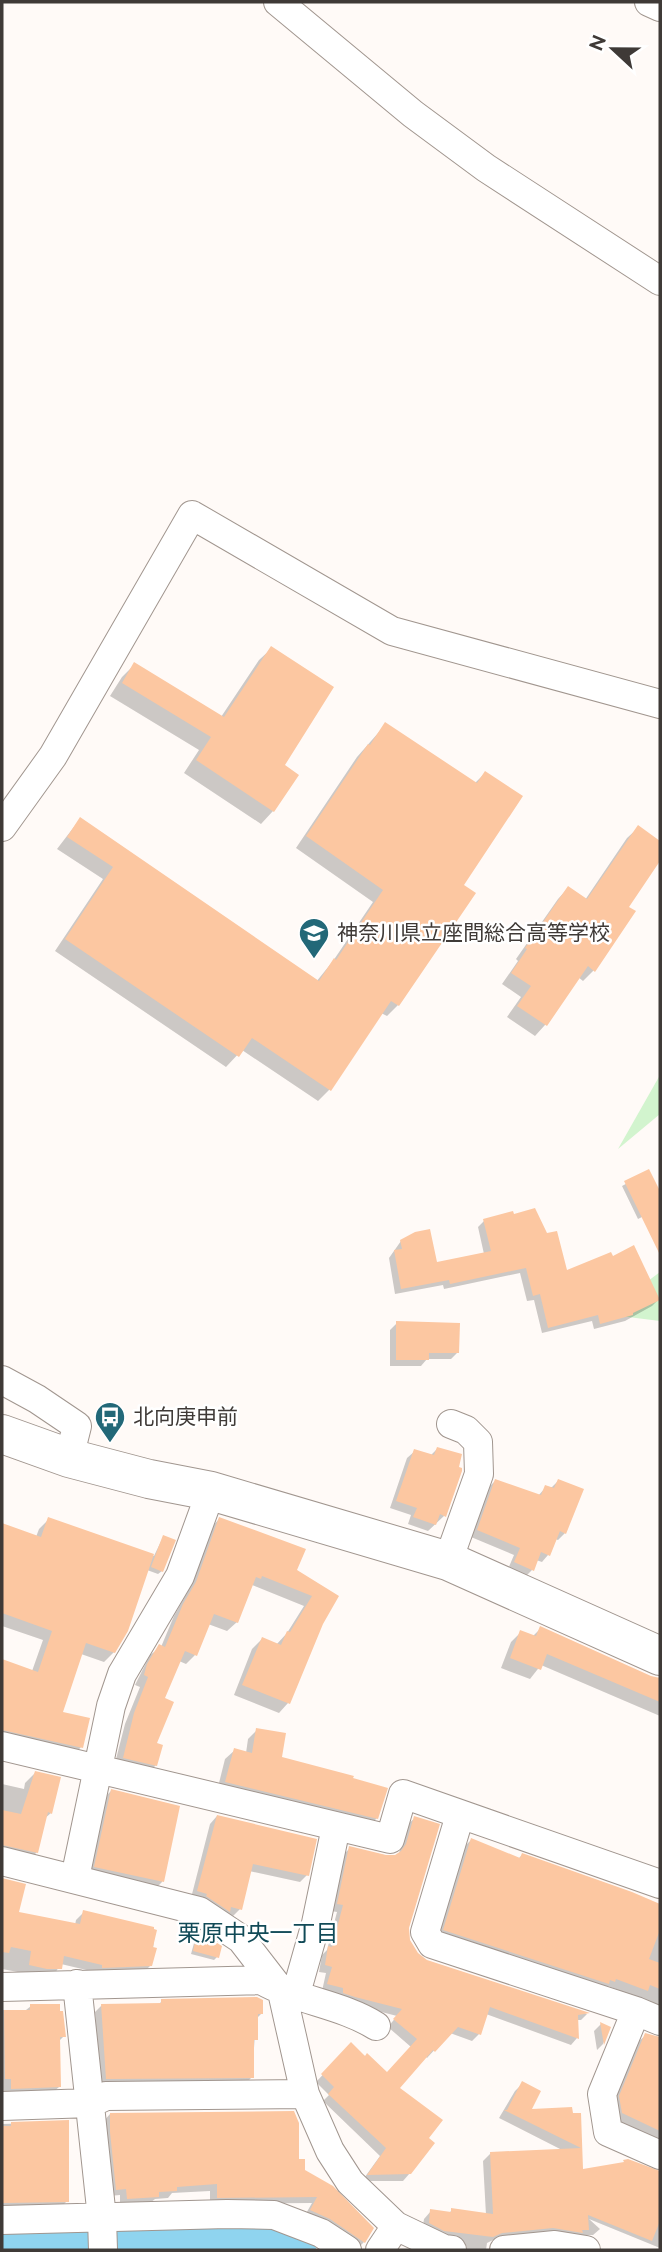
<svg xmlns="http://www.w3.org/2000/svg" width="662" height="2252" font-family="Raleway,'Noto Sans JP',sans-serif">
  <rect width="100%" height="100%" fill="#fffaf7"/>
  <path fill="#d2f4ce" d="M660 1075V1114L618 1149Z
    M660 1272V1321L604 1314Z"/>
  <path fill="#0003" d="M272 648 282 766 273 811 261 824 184 773 199 750 110 696 122 677 135 664 221 717 259 660Z
    M386 724 474 784 485 773 461 886 398 1005 387 1016 381 1013 329 1090 318 1101 242 1050 226 1067 55 951 103 879 57 849 80 819 316 982 333 961 373 902 296 848 357 757Z
    M638 828 660 843V857L627 907 594 970 583 981 578 977 545 1025 535 1036 507 1017 521 997 502 984 518 961 516 959 558 899 568 888 585 900 627 838Z
    M648 1172 660 1196V1208L638 1219 622 1186Z
    M484 1221 566 1273 658 1300 652 1306 625 1321 594 1329 592 1321 542 1333 534 1300 527 1301 520 1273 444 1289 443 1285 395 1294 389 1258 401 1241 436 1264 484 1254 478 1227Z
    M397 1323 457 1353 451 1359H427L421 1366H390V1330Z
    M437 1449 444 1516 428 1531 408 1524 411 1515 390 1508 407 1458 415 1451 430 1456Z
    M495 1481 538 1496 546 1487H552L558 1481 565 1533 558 1540 555 1539 548 1555 542 1562 536 1560 532 1570 526 1576 508 1569 514 1555 471 1537 488 1488Z
    M49 1519 154 1556 163 1537 162 1571 158 1574 147 1570 114 1652 104 1662 81 1654 73 1677 31 1674 43 1640 2 1626V1525L36 1537 39 1529Z
    M219 1519 337 1597 321 1623 288 1703 279 1713 234 1695 252 1649 262 1639 276 1645 287 1633 304 1606 252 1585 237 1622 227 1631 208 1624 195 1655 186 1664 179 1661 163 1699 155 1744 156 1765 146 1775 114 1767 125 1724 140 1687 135 1685 150 1655 161 1647 174 1616 187 1593 210 1529Z
    M541 1628 651 1678 660 1679V1716L541 1665 530 1679 501 1668 511 1642 521 1632 532 1637Z
    M2 1682 66 1697 60 1713 81 1747 72 1757 2 1741Z
    M257 1730 281 1758 377 1818 368 1827 217 1791 225 1759 235 1750 246 1753 248 1739Z
    M35 1773 51 1813 44 1819 37 1852 27 1862 2 1856V1784L24 1789 25 1783Z
    M111 1791 178 1807 162 1882 155 1889 88 1874 104 1798Z
    M217 1816 307 1875 300 1882 249 1871 240 1909 233 1916 191 1898 210 1824Z
    M415 1818 407 1928 409 1940 416 1954 426 1961 587 2014 581 2020H577V2038L571 2045 486 2014 479 2034 472 2041 450 2033 427 2058 425 2056 397 2088 427 2139 410 2173 403 2181H362L380 2156 323 2101 329 2095 316 2082 351 2045 387 2074 411 2047 388 2027 397 2016 347 2003 322 1991 326 1973 319 1972 322 1955 327 1950 337 1912 331 1911 343 1855 350 1848 394 1857 399 1853 408 1824Z
    M471 1840 518 1859 522 1855 660 1905V2015L650 2002 608 1986 606 1988 437 1938 464 1847Z
    M2 1880 24 1886 17 1914 75 1925 76 1920 84 1912 155 1932 151 1965 143 1973 95 1972 61 1964 53 1976H39L2 1969Z
    M199 1933 217 1957 214 1960 191 1954 196 1936Z
    M162 2001 262 2013 256 2019 252 2077 245 2084 100 2086 95 2012 102 2005H158Z
    M31 2006 64 2036 58 2042 59 2087 51 2094 2 2096V2010H26Z
    M601 2024 609 2028 603 2044 597 2050 594 2031Z
    M646 2035 660 2039V2149L615 2121 612 2105 638 2042Z
    M522 2084 529 2111 580 2114 582 2171 621 2164 628 2161 660 2173V2248L589 2219 600 2229 593 2235H545L493 2240 487 2243 486 2250H460L422 2231 424 2219 431 2211 449 2213 452 2210 486 2215 483 2161 491 2153 564 2151 499 2118 515 2091Z
    M110 2114 297 2161 303 2171 364 2242 357 2249 304 2217 312 2203 210 2204V2191L172 2193 168 2198 155 2199 150 2203 120 2205V2195L109 2196 103 2122Z
    M67 2122V2201L60 2208 2 2210V2124Z"/>
  <g fill="none" stroke-linecap="round" stroke-linejoin="round">
    <path stroke="#8fd4ef" stroke-width="46" d="M2 2242 255 2240 293 2250"/>
  </g>
  <path fill="#fcc7a1" d="M271 646 334 687 285 765 299 775 274 812 196 760 211 737 122 683 134 662 224 717Z
    M385 722 477 783 485 771 523 796 464 885 476 893 399 1006 391 1001 331 1091 252 1038 239 1057 65 939 113 867 67 837 80 817 319 981 334 958 336 960 383 890 306 836 368 744 370 745Z
    M638 825 660 841V861L629 907 636 911 595 972 588 966 547 1026 517 1006 531 986 511 973 527 949 525 948 568 886 587 899Z
    M649 1169 660 1191V1255L624 1181Z
    M535 1208 547 1233 557 1231 567 1270 611 1252 613 1256 634 1245 660 1300 633 1313V1315L600 1324 598 1315 548 1328 540 1294 533 1296 526 1268 450 1284 449 1280 401 1289 394 1250 402 1249 400 1240 415 1232 430 1229 437 1262 491 1251 483 1219 513 1211 514 1214Z
    M396 1321 460 1323 459 1353H429V1360H396Z
    M437 1447 462 1454 459 1467 462 1468V1471L446 1517 440 1514 436 1525 413 1517 417 1508 396 1501 414 1449 434 1455Z
    M495 1479 541 1495 545 1485 554 1488 558 1479 584 1489 566 1534 560 1531 550 1556 541 1552 534 1571 514 1562 520 1548 477 1530Z
    M48 1517 154 1554 128 1631 115 1653 86 1643 63 1712 90 1718 83 1748 2 1730V1659L38 1672 52 1631 2 1613V1523L41 1537Z
    M219 1517 306 1549 297 1570 339 1596 323 1624 290 1704 242 1685 262 1637 281 1645 287 1631 290 1632 312 1596 262 1576 261 1579 256 1577 238 1623 214 1614 197 1656 185 1651 165 1698 174 1702 157 1743 163 1745 157 1766 123 1758 134 1713 148 1677 144 1675 147 1664 159 1644 165 1647 183 1604 196 1582Z
    M163 1535 176 1540 163 1572 151 1567Z
    M540 1626 651 1676 660 1678V1702L547 1654 541 1670 510 1658 520 1630 536 1636Z
    M256 1728 286 1733 282 1757 354 1776 353 1778 388 1788 378 1819 225 1782 234 1748 252 1753Z
    M35 1771 61 1777 52 1814 48 1812 38 1853 2 1845V1810L21 1814Z
    M111 1789 180 1806 164 1882 94 1867Z
    M217 1815 317 1839 309 1876 253 1864 242 1910 231 1907 230 1912 206 1896 207 1894 197 1891Z
    M414 1816 440 1824 409 1928 410 1940 418 1953 427 1960 590 2013 578 2015 579 2039 490 2007 481 2035 458 2027 435 2052 433 2050 400 2088 443 2120 429 2138 435 2143 411 2174 367 2175 386 2148 328 2094 334 2087 321 2074 351 2042 365 2056 367 2053 387 2072 417 2039 393 2019 402 2009 355 1997 343 1993V1988L327 1984 332 1967 325 1965 328 1946 332 1947 343 1905 337 1904 349 1846 386 1855H395L401 1851 406 1844Z
    M471 1838 520 1858 522 1853 632 1892 660 1904V1930L649 1959 660 1963V1989L650 1985 648 1991 616 1979 615 1982 610 1980 609 1984 443 1930Z
    M2 1878 26 1884 19 1912 80 1924 83 1910 154 1927V1929L157 1930 153 1947 157 1948 152 1966 102 1968V1965L64 1956 62 1969H47L29 1965 31 1951 11 1947 9 1953 2 1952Z
    M198 1931 222 1946 219 1958 193 1951Z
    M257 1997 263 2000V2014H258V2040H254V2078L106 2079 101 2004 161 2003V1999Z
    M30 2004H60V2011H63L66 2037H60L61 2087 11 2089V2079H5L4 2010H30Z
    M600 2022 611 2027 604 2045Z
    M645 2033 660 2037V2131L622 2113 619 2096Z
    M522 2081 541 2091 532 2109 572 2107 573 2113H581L583 2169 624 2162 623 2160 628 2159 660 2171V2221L652 2241 588 2215 589 2230H582L583 2233 553 2228 502 2233 493 2237 444 2231 429 2223 430 2209 451 2212V2208L493 2214 490 2152 581 2148 504 2110H507Z
    M294 2111 299 2123V2159H305V2170L333 2186 374 2228 365 2243 330 2219 310 2210 317 2197 217 2198V2184L177 2187V2191L159 2192V2197L127 2199 126 2189 116 2190 110 2132V2113Z
    M69 2120V2202L2 2203V2126H11V2122Z"/>
  <g fill="none" stroke-linecap="round" stroke-linejoin="round">
    <g stroke="#a1968f" stroke-width="30">
      <path id="street" d="M278 2 413 114 486 168 660 281
        M649 2 660 7
        M2 827 53 756 192 515 392 631 660 704
        M2 1380 37 1399 77 1426 69 1458
        M448 1561 479 1474 478 1442 466 1430 451 1424
        M2 1746 390 1839 403 1794 660 1884
        M460 1815 425 1932 432 1944 636 2011 660 2021
        M2 1861 199 1911 241 1939 282 1992 305 2094 330 2151 350 2182 396 2226 444 2249 452 2250
        M75 1878 111 1706 122 1674 180 1576 211 1491
        M77 1984 102 2218 103 2250
        M2 1987 261 1980C298 2001 341 2004 376 2026
        M295 1997 316 1923 336 1827
        M636 2011 602 2094 608 2132 660 2155
        M2 2106 91 2103 106 2096 305 2094
        M2 2220 227 2214 274 2215 321 2233 347 2250
        M380 2250 396 2226
        M504 2250 555 2245 586 2250"/>
    </g>
    <g stroke="#a1968f" stroke-width="40">
      <path id="secondary" d="M2 1434 69 1458 149 1479 211 1491 448 1561 660 1656"/>
    </g>
    <use href="#street" stroke="#fff" stroke-width="28"/>
    <use href="#secondary" stroke="#fff" stroke-width="38"/>
  </g>
  <defs>
    <g id="school-pin" transform="scale(1.575)"><path d="M0 17L-7.5 6A9.5 9.5 0 1 1 7.5 6Z" fill="#226878" stroke="#fff"/><path d="M0-5L7-2L0 1L-7-2ZM-4 1L0 2.5L4 1V4Q0 6-4 4Z" fill="#fff"/></g>
    <g id="bus-pin" transform="scale(1.575)"><path d="M0 17L-7.5 6A9.5 9.5 0 1 1 7.5 6Z" fill="#226878" stroke="#fff"/><path d="M-5-6H5V4H4V6H2V4H-2V6H-4V4H-5ZM-3.5-4V0h7V-4ZM-3.5 1.2v1.5H-2V1.2ZM2 1.2v1.5H3.5V1.2Z" fill="#fff"/></g>
  </defs>
  <g fill-rule="evenodd">
    <use href="#school-pin" x="314" y="933"/>
    <use href="#bus-pin" x="110" y="1417"/>
  </g>
  <g text-anchor="middle" stroke-width="5" stroke-linejoin="round" paint-order="stroke">
    <g font-size="21" fill="#3f3a37" stroke="#fff" text-anchor="start">
      <text x="337" y="940">神奈川県立座間総合高等学校</text>
      <text x="133" y="1424">北向庚申前</text>
    </g>
    <g font-size="23" fill="#114a57" stroke="#fff">
      <text x="258" y="1941">栗原中央一丁目</text>
    </g>
  </g>
  <rect width="662" height="2252" fill="none" stroke="#3f3a37" stroke-width="7"/>
  <g transform="translate(613 49) rotate(292)" stroke="#ffffff" stroke-width="5" paint-order="stroke">
  <path d="M0-5L12 26L0 18L-12 26Z" fill="#3f3a37"/>
  <text y="-10" font-size="19" font-weight="bold" text-anchor="middle" fill="#3f3a37">N</text>
  </g>
</svg>
